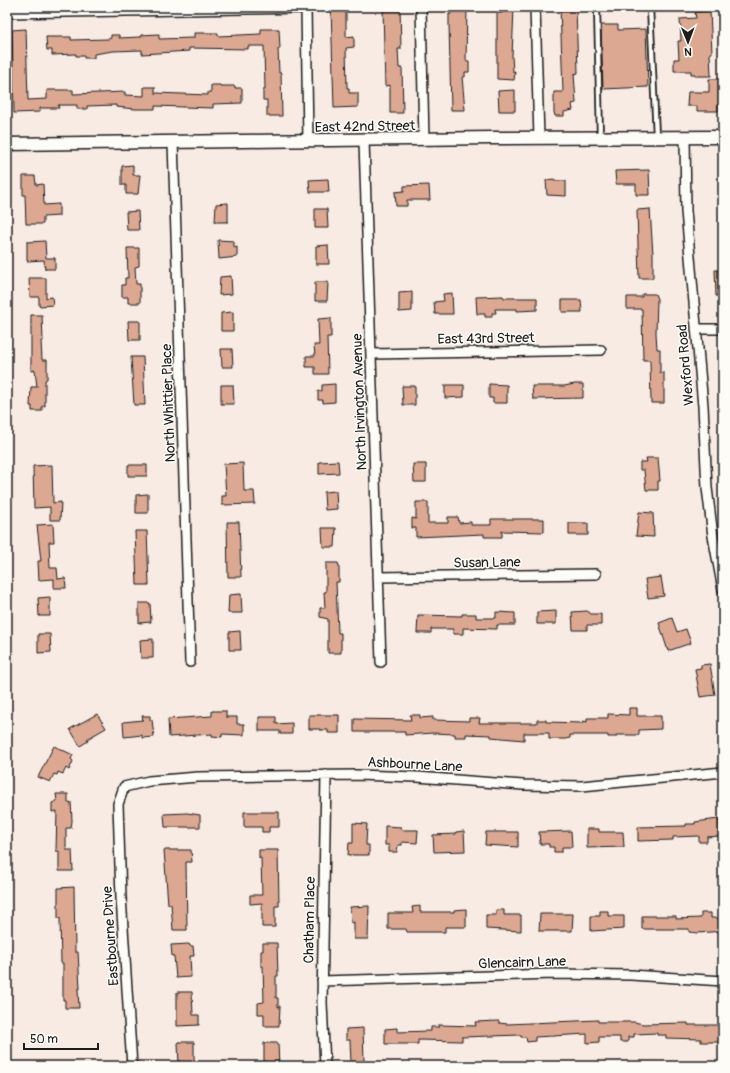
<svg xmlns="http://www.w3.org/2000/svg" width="730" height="1073" font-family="Pangolin,sans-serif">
  <rect width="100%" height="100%" fill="#f7ebe3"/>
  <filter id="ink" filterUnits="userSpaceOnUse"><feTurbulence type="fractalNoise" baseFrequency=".025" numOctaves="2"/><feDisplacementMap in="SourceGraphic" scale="8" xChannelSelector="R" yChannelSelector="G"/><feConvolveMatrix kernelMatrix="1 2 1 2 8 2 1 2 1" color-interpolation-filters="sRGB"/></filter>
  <g filter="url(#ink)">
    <path fill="#dda892" stroke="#1c1c1c" d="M331 7H346V37L354 36V47L346 48 347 88H349V93H358V107L334 108Z
      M386 7H400L401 49H398L399 68H402L403 113H390V85L385 86 383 9Z
      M451 7H467L466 61H469V72H465V77H462L465 110H451L449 24V14H451Z
      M560 7H576L578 73 574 74 576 103 572 104 573 110 564 112V116H555L554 112V92H563Z
      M502 8H514L512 56 513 72 515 71 514 80 497 79V13H502Z
      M710 11 712 53H710L711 76H695V74H691V71H674V59H679L678 41H681L680 19 696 18 695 12Z
      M601 25H618V30L646 29 648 87 603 89Z
      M26 29 28 100 47 99V90H73V94L125 92V95L144 96V87H155V93L208 95V92H211V85H220V86H235V88H242V103L213 104V108L155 106V109H135L116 107V105L87 106V109H77V105H58L59 108H40V112L14 113 12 30Z
      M261 29H279L280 49H278L279 73H281L282 116H267V100H263V90H265L264 46H248V49L189 48V51L142 54V50L113 51 94 54V58H84V56H76V54L52 55V50H47L46 37H71V40L108 39 111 38V35H119V38L141 37V35L159 34V39L194 38V33H218V36L261 34Z
      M709 79H723V105L718 104V111H697V106H687L688 92H709Z
      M515 90V111H499L498 91Z
      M133 165V175H140L138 194H126V185H122V166Z
      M649 170 650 195H636V184H616L615 171Z
      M23 176H35L36 185 43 184 44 205 59 204V216L43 217V224H26L25 195H23Z
      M328 179 329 192H310L309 180Z
      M554 179V181H566V196L547 195 546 180Z
      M429 185 430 200H407V206H396L395 192 404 191V186Z
      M228 203V222H215L216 204Z
      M315 209H327L328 228H315Z
      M650 209 653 255V278H639L637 210Z
      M138 211 139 230H127L126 212Z
      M218 240 234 241V248L237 247V257L219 259Z
      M45 241 46 258H55V269H45L44 260 27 261V242Z
      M328 245 329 264H316V246Z
      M127 248H139V266L135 267 136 284H140V303H128V297H122V285H125V278H128Z
      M715 270H723V296H716Z
      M231 276 232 294 219 295 220 277Z
      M29 278H46V298L52 297 53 305 39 306V297H30Z
      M315 282H328L327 301H315Z
      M412 292V311L399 312V293Z
      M452 293 453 314H435L434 302 444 301 443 294Z
      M642 294H655L657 299 656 333 657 349H660V373H664V403H651L650 360H643L642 309H627V297H642Z
      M503 296 504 298H537V310L517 311V309H495L496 313H492V317H485V314H477L476 297Z
      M562 300H581L582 312H562Z
      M233 312V331H221V313Z
      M31 315H42L43 341H41L42 360H47V379L45 380V406H42V411H32V406H30L31 387H37L35 370 31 371Z
      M331 318V337H327L328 374H315V367H306V356H315L314 345H319L318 319Z
      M128 321H140V340H129Z
      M221 349H232L233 367H222Z
      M131 357H143L145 405H134Z
      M335 384V402L323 403V400H318V391H322V385Z
      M489 384 507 385V403H493V398H489Z
      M575 384H583V398L533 399 532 386H564Z
      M221 385H233L234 404H221Z
      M445 385H464V397L445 398Z
      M402 386H415V405H403Z
      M646 458H658L660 481H658V490H646L644 470H640V462H647Z
      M338 461 339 473 319 474V462Z
      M243 463 244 491H254L255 504 222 505V496H226L224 464Z
      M413 464H426V482H414Z
      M52 465 53 503 61 502 60 520H50V507L34 508 33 466Z
      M128 465H147V476H128Z
      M336 491 337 509 325 510 324 492Z
      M148 494V513H136V495Z
      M416 502H428V523H448V517H458L459 523 471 522V525H491V519H544V532L502 531V537H484V534L416 537V528H412V518L416 519Z
      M639 512 653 513 654 537 636 536Z
      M227 522H239L241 577H228Z
      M569 523H588V535H569Z
      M53 524 54 542H49L50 568H57L58 579 65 578 66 588H54V579L39 580 38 561H41L37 525Z
      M322 528H336L335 547H323Z
      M135 531H147L149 585H137Z
      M326 563H338L339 566V582H336L338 633H341V653H328V619L320 617V608H325L324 592H326Z
      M661 577 664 596 648 598 645 579Z
      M241 594 242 613H228L229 595Z
      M50 597V616H39L38 598Z
      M139 603H150L151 622 139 623Z
      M556 611V624H537V612Z
      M587 611 591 614H601V625H587V630H573L572 612Z
      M496 612 515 613V625H497V629L463 628V634H453V629H431V633H417L418 615 462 616V614H476V618H496Z
      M672 618 677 632 686 629 691 643 668 651 659 623Z
      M240 631 241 650H229V632Z
      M38 634H50L51 652 38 653Z
      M153 639V658H141L140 640Z
      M710 664 715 695 700 697 695 669 701 668V665Z
      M629 708H637V716H661V729L639 730V735H616V737H608V735H570V738L565 739H549V733H524V740L491 737V735L466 734V737H455V734L433 733 405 735V732H354V719L411 720 410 715H420V718L433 717V720L469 721V718H480L479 723H537V720H546V722L583 723V721L587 722V718H608V714L629 715Z
      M212 711H226V717H237V724H244V735L222 734V737L212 736V734L169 737 168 719 212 716Z
      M97 714 106 728 87 739 88 741 80 746 70 729Z
      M309 715H339V733H328V730H320V729H309Z
      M142 716H150V720H152L154 737 142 738V735L124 737 123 722 143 720Z
      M259 717H276V724L292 723V734H280V731H259Z
      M54 746 73 755 71 759 73 761 69 770 66 768 63 774 58 772 57 775 54 774 50 782 38 777Z
      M56 794H68V803L71 802 72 821 71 828H66V850H72L73 871H59V851H56L57 811 52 812V803L57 801Z
      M244 812H279V827H269V832H262V827H244Z
      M187 813 200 815V827H165L164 814Z
      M719 819 720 836 707 837V842H699V836L673 837V840L638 841V827L686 826V824H695V822Z
      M353 823 367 824 366 845H369V855H348L349 843H353Z
      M385 826 401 827V830H418L417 843 402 842V845H398L397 852H389V845H385Z
      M587 829H599V832H623L624 847 587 848Z
      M464 831 465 851 434 852 433 835 456 834V832Z
      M571 831 572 847H562V852H554V847H549V844H540L539 832Z
      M486 832H518V847L485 845Z
      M164 850H191L192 862H186L187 930H173L171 904H168Z
      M259 850H278L279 906H275V927H262V903L250 904V895H262L261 858H259Z
      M74 887 75 952H78L80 989H78L79 1008H65V1000H63V963H61L60 918H58V888Z
      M369 906 368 939H354V922L351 923 350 907Z
      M420 906V912H454V910L466 909V927H445V932H407L406 929H388V913H413L412 907Z
      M496 910H504V915H521V931L486 929V915H496Z
      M600 911H608V916H624V929L591 931V916H600Z
      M701 913H711V918H723V931L698 933 689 932V929H642V916H676V919L701 918Z
      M540 914H573L572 931H539Z
      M263 943H277L278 976H276V998H278V1007L280 1006 279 1026H264V1014H258V1003L264 1002 263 966H261V951H263Z
      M189 944 190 946H193L194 956H190L191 977 176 978 174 956H172L171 945Z
      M177 992H192L193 1015H199V1025L177 1026Z
      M598 1020V1022H634L643 1024 688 1023V1025H723V1042H701V1039L666 1038V1035H657V1033L634 1034V1037H628V1042H620V1037H599V1042L587 1043V1034L535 1037V1041L527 1042 526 1037H521L520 1035 462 1037V1041L418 1040V1044H385V1029L397 1028V1032L431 1031V1027H439L438 1025 476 1026 475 1022 499 1021V1023L508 1024Z
      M363 1028 364 1062 351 1063 350 1040H346V1029Z
      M178 1042H194V1066H179Z
      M264 1043H278L279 1066H264Z"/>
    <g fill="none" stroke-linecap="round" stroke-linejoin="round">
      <g stroke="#1c1c1c" stroke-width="8">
        <path id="service" d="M597 7 600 137
          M650 7 656 136"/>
      </g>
      <g stroke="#1c1c1c" stroke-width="12">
        <path id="minor" d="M306 7 308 141
          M421 7 424 140
          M535 7 539 138
          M7 13 306 8
          M685 137 686 211 703 406 707 488 713 536 723 590
          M364 141 381 662
          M173 142 190 662
          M696 329H723
          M371 354 601 350
          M378 577 596 574
          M322 981 554 974 631 975 723 981
          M132 1066 121 897 118 804 124 787 149 781 198 777 356 775 417 777 523 785 582 786 723 772
          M325 1066 322 1003 326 775"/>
      </g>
      <g stroke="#1c1c1c" stroke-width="15">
        <path id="tertiary" d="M7 144 492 138 723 137"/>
      </g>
      <use href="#service" stroke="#fdfcf7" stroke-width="4.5"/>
      <use href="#minor" stroke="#fdfcf7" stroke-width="9"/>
      <use href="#tertiary" stroke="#fdfcf7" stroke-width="12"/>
    </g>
  </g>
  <g text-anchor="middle" stroke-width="3" stroke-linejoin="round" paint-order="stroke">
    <g font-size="14" fill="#1c1c1c" stroke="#fdfcf7">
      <text transform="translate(365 126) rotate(-1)" y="5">East 42nd Street</text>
      <text transform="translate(486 338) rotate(-1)" y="5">East 43rd Street</text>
      <text transform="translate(685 365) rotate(-95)" y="5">Wexford Road</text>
      <text transform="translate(359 402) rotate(-92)" y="5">North Irvington Avenue</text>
      <text transform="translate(168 403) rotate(-92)" y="5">North Whittier Place</text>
      <text transform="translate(487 562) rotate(-1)" y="5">Susan Lane</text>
      <text transform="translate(415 764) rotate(3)" y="5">Ashbourne Lane</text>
      <text transform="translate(309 920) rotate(-89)" y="5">Chatham Place</text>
      <text transform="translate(110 936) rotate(-94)" y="5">Eastbourne Drive</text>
      <text transform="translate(522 962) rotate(-2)" y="5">Glencairn Lane</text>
    </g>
  </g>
  <rect width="730" height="1073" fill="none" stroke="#fdfcf7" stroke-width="24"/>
  <rect x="12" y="12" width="706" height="1049" fill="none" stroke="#1c1c1c" stroke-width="1.5" filter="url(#ink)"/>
  <g transform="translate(688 42) rotate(179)" stroke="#fdfcf7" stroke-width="3" paint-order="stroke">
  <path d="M0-3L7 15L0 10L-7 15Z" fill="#1c1c1c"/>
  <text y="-6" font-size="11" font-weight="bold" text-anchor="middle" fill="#1c1c1c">N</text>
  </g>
  <path d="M24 1043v6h74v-6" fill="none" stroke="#1c1c1c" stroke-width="2"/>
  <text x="30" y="1043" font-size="12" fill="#1c1c1c" stroke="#fdfcf7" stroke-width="3" paint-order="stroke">50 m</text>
</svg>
